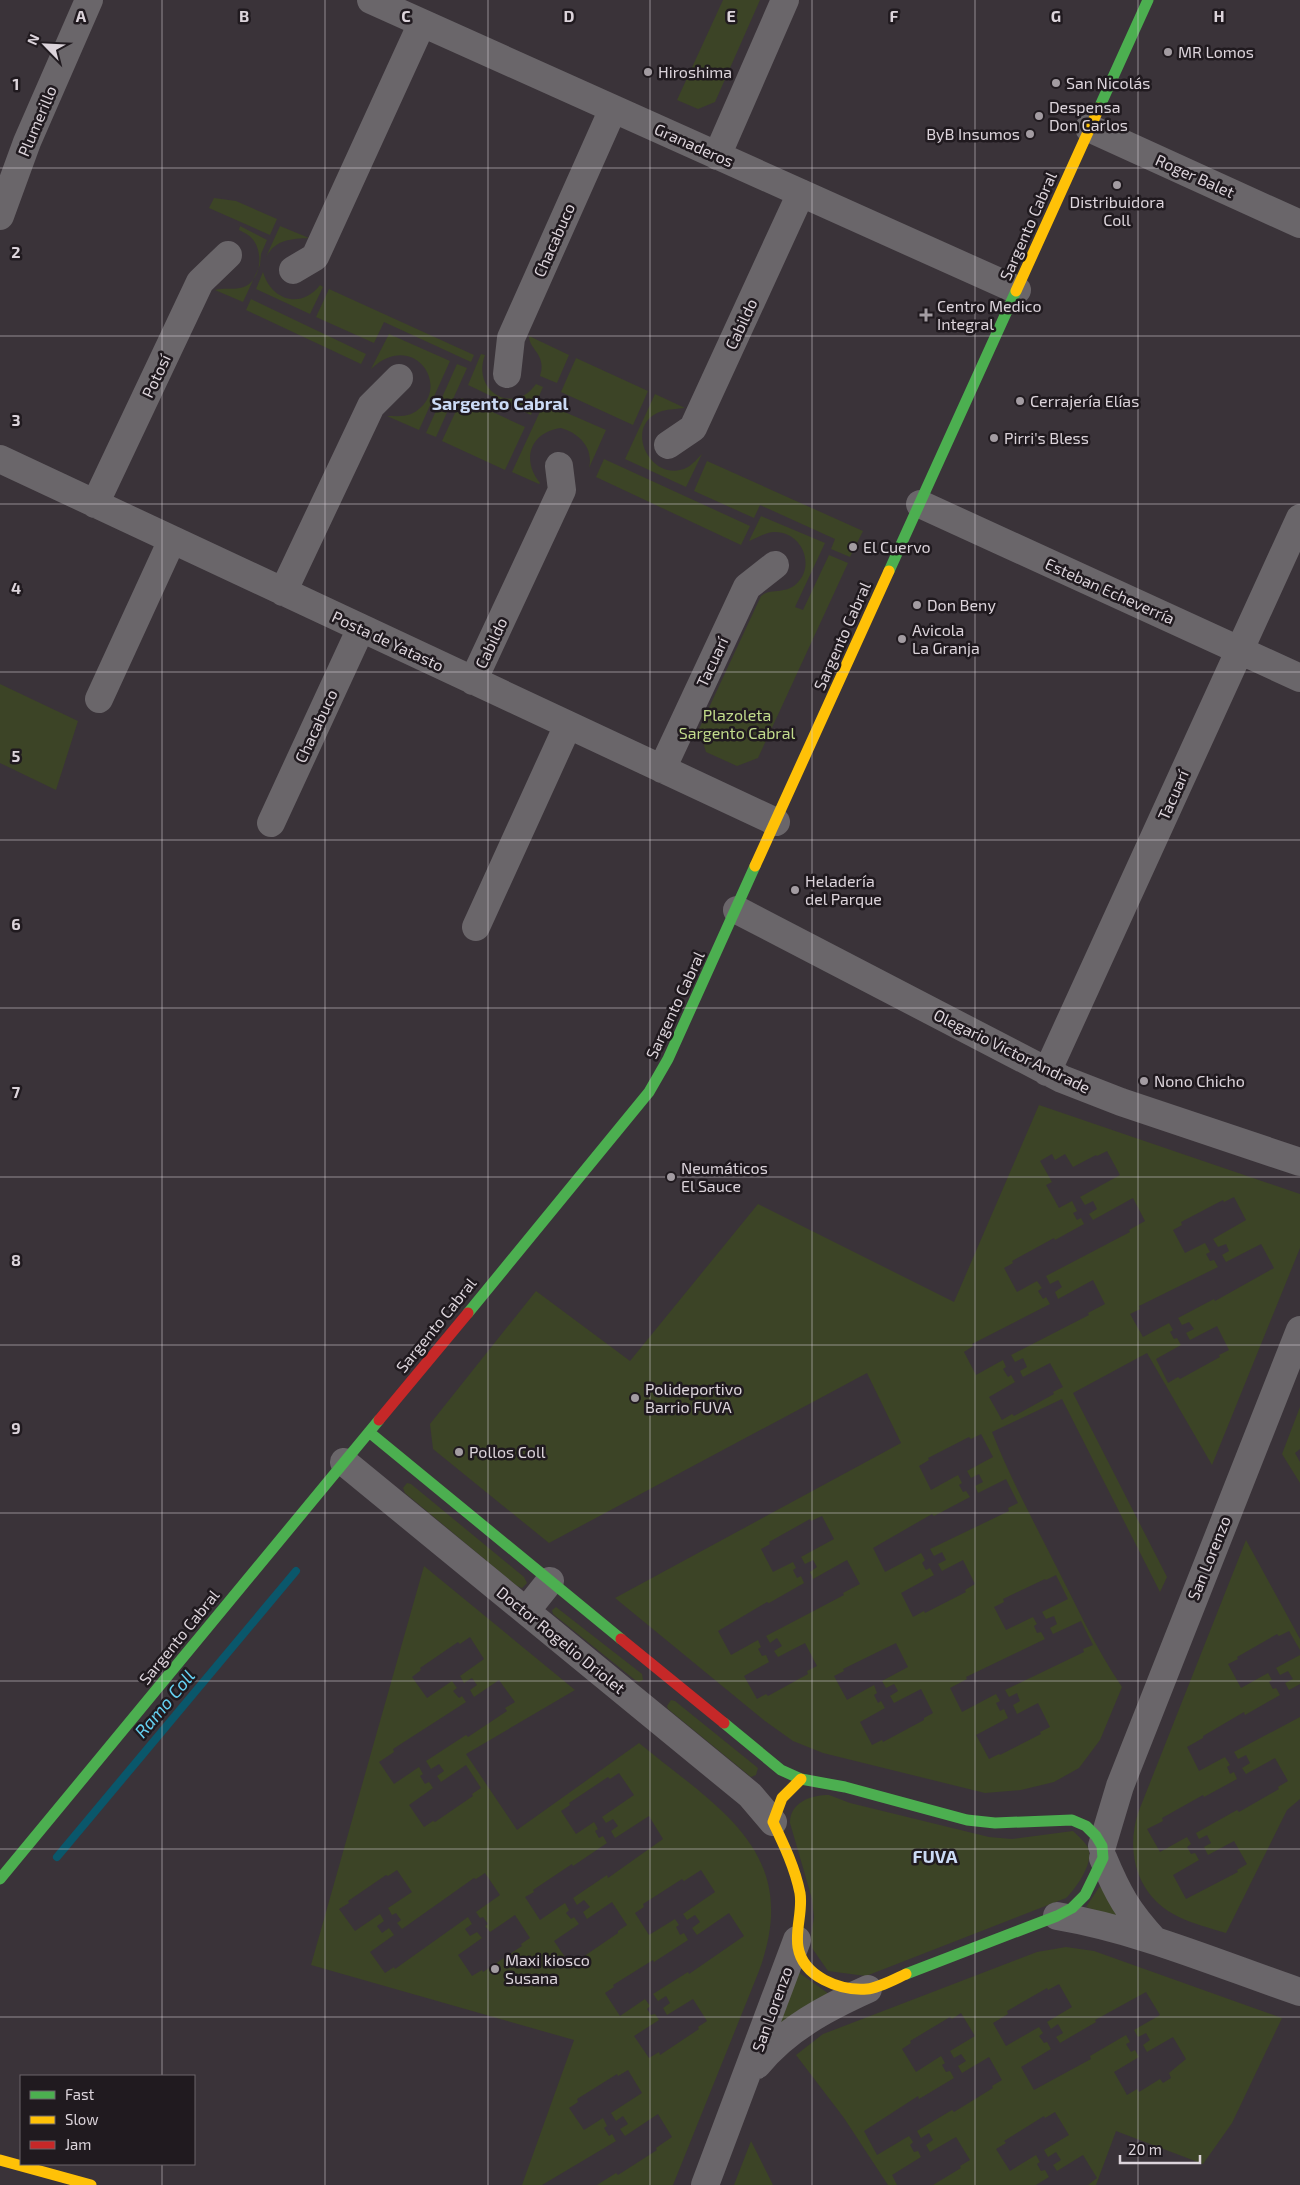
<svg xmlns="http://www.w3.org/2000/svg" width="1300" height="2185" font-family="'Exo 2',sans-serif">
  <rect width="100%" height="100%" fill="#3a3339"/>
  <path fill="#3c4426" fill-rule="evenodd" d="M723 0H760L715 102 698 109 677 100Z
    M214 198 236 201 277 219 270 235 209 208Z
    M240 226 267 240 261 254 260 265 243 302 215 290C226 287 236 291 246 286 261 278 263 254 254 241 250 235 245 233 239 230Z
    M280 226 309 238C291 239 276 239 266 257Z
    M263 272C271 300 301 310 320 285L323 287 310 314 256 289Z
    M329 289 474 355 471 362 384 322 374 343 316 317Z
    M251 299 366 354 361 364 246 310Z
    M389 334 450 361 419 430 387 416C395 416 404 417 411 414 456 392 415 327 371 369Z
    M529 336 569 355 557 383 540 376C547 354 529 350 529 336Z
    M481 354 485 355C471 391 514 416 536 384L543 387 531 415 468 385Z
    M576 358 648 391 633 425 561 392Z
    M457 364 467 368 436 437 426 433Z
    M655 394 685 408C677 409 670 409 662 411 620 425 652 486 688 467 693 464 698 458 702 454L686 487 625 459Z
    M462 398 525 427 505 470 442 441Z
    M544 403 606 430 589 468C594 448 579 433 561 428 530 432 521 460 540 483L539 484 512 472Z
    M604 459 750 526 741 545 596 477Z
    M707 461 863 531 850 557 831 549 835 539 760 505 754 518 694 491Z
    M761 516 825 543 795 607 803 610 829 555 848 563 758 758 737 766 706 752 699 729 761 596C771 587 787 596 799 581 815 562 800 531 774 532 766 532 757 538 749 541Z
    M0 684 78 721 56 790 0 763Z
    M1039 1105 1300 1194V1248L1212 1465 1147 1353 1073 1393 1167 1577 1160 1592 1062 1399 992 1432C1010 1478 1034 1522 1056 1566 1077 1607 1096 1649 1122 1687L1100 1740 1079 1768 1054 1782 1021 1790 985 1793 823 1753 793 1741 765 1721 615 1598 901 1443 867 1373 549 1543 433 1449 430 1424 536 1291 630 1361 758 1204 954 1302ZM1107 1151 1120 1175 1080 1197 1085 1205 1093 1201 1097 1209 1089 1214 1093 1220 1133 1198 1145 1221 1129 1230 1130 1232 1046 1276 1050 1284 1058 1280 1062 1287 1055 1292 1058 1299 1093 1280 1105 1304 1088 1313 1089 1315 1011 1355 1015 1362 1023 1358 1027 1367 1020 1371 1023 1377 1050 1363 1063 1387 1053 1392 1054 1394 1014 1416 1012 1414 1002 1420 989 1397 1015 1382 1011 1375 1008 1377 1003 1369 1006 1367 1003 1360 976 1375 964 1352 973 1346 972 1344 1050 1304 1046 1297 1043 1299 1038 1291 1042 1288 1037 1281 1017 1292 1004 1268 1013 1263 1012 1261 1054 1238 1055 1240 1084 1224 1081 1218 1077 1220 1073 1213 1077 1211 1072 1201 1059 1208 1046 1185 1052 1182 1040 1161 1052 1154 1055 1160 1065 1154 1073 1167 1096 1155 1097 1156ZM1234 1197 1246 1220 1213 1239 1218 1247 1226 1244 1229 1251 1222 1255 1226 1262 1261 1244 1274 1268 1215 1301 1214 1299 1178 1318 1182 1325 1189 1322 1194 1329 1186 1333 1190 1340 1217 1326 1229 1350 1219 1355 1220 1357 1180 1379 1178 1377 1168 1383 1156 1359 1181 1345 1177 1338 1174 1339 1170 1332 1173 1330 1169 1323 1143 1337 1130 1314 1140 1309 1139 1306 1218 1267 1214 1260 1210 1261 1206 1254 1210 1252 1205 1243 1185 1253 1173 1230 1182 1225 1181 1222 1223 1200 1224 1202ZM981 1434 993 1457 967 1471 971 1478 979 1474 983 1482 975 1486 978 1493 1006 1479 1018 1503 1008 1508 1009 1511 930 1549 934 1556 942 1552 946 1560 938 1564 942 1571 963 1560 975 1584 965 1590 966 1592 925 1613 924 1611 913 1617 901 1593 934 1575 930 1568 926 1570 922 1563 925 1560 921 1553 885 1572 873 1548 932 1514 934 1516 970 1497 966 1491 963 1492 959 1485 962 1483 958 1475 931 1490 919 1466 929 1460 928 1458 969 1437 971 1439ZM822 1516 834 1539 801 1557 805 1564 813 1560 817 1567 810 1572 813 1579 847 1560 860 1584 843 1593 844 1595 766 1636 770 1643 777 1638 782 1646 774 1651 778 1657 805 1643 817 1666 807 1671 808 1674 768 1696 766 1694 757 1699 744 1676 769 1662 766 1655 762 1656 758 1649 761 1647 758 1640 731 1655 718 1631 767 1602 769 1603 804 1583 801 1576 797 1578 793 1570 796 1568 793 1562 773 1572 761 1549 770 1544 769 1542 810 1519 811 1521ZM1056 1575 1068 1599 1042 1612 1046 1619 1054 1616 1057 1624 1050 1628 1053 1634 1081 1621 1093 1645 1083 1649 1084 1652 1005 1690 1009 1697 1017 1693 1020 1701 1013 1705 1017 1714 1038 1703 1050 1727 1040 1732 1041 1734 1000 1755 999 1754 989 1759 976 1735 1008 1718 1004 1709 1000 1711 996 1703 1000 1701 996 1694 962 1712 950 1688 967 1679 966 1677 1045 1639 1041 1632 1037 1633 1034 1626 1037 1624 1033 1617 1006 1630 994 1607 1004 1602 1003 1599 1045 1579 1046 1580ZM896 1643 908 1667 882 1681 886 1688 894 1684 898 1691 890 1696 894 1703 921 1689 933 1713 924 1718V1720L883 1742 882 1740 872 1745 860 1722 885 1708 881 1701 878 1703 874 1695 877 1693 874 1685 847 1700 834 1676 844 1671 843 1669Z
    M1300 1407V1449L1295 1453 1300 1462V1483L1282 1454Z
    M407 1483 411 1484 524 1577 527 1583 522 1588 517 1586 405 1493 403 1488Z
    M1246 1540 1300 1639V1650L1289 1631 1279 1636 1277 1634 1237 1657 1238 1659 1228 1664 1241 1688 1268 1673 1272 1680 1269 1682 1273 1689 1276 1688 1280 1695 1245 1715 1244 1712 1203 1736V1738L1187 1747 1199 1771 1225 1757 1230 1765 1227 1767 1230 1774 1234 1772 1237 1779 1204 1797 1203 1795 1162 1818 1163 1821 1147 1829 1160 1852 1187 1837 1191 1844 1187 1847 1191 1854 1195 1853 1199 1860 1173 1875 1186 1899 1238 1872 1237 1870 1247 1864 1234 1841 1208 1855 1204 1847 1211 1843 1207 1835 1199 1839 1196 1833 1237 1810 1239 1812 1279 1789 1278 1787 1288 1781 1275 1758 1246 1774 1242 1768 1250 1763 1246 1755 1238 1759 1234 1752 1300 1717V1799L1287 1810 1226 1933C1210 1928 1193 1924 1179 1917 1138 1898 1125 1854 1138 1813Z
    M424 1566 575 1690 466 1754 517 1830 639 1743C719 1809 803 1852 759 1971L673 2185H597L616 2173 618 2175 657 2150 656 2148 672 2137 658 2114 625 2136 620 2129 628 2124 623 2116 616 2121 611 2113 642 2093 628 2070 618 2076 617 2074 577 2099 578 2102 569 2108 584 2130 603 2118 607 2126 604 2128 609 2136 612 2134 616 2141 542 2185H522L574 2040 311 1965ZM470 1637 484 1659 460 1676 464 1683 472 1678 477 1685 470 1690 474 1697 499 1680 515 1702 505 1708 507 1711 468 1737 466 1735 426 1761 431 1769 439 1764 444 1771 437 1776 441 1782 466 1765 481 1788 472 1794 473 1796 435 1822 433 1821 424 1827 409 1805 433 1788 429 1782 425 1784 420 1776 423 1774 419 1767 394 1784 379 1762 394 1752 393 1749 466 1702 462 1696 459 1698 453 1691 457 1688 452 1681 427 1698 412 1677 421 1670 420 1668 458 1642 460 1644ZM619 1773 634 1795 602 1817 606 1823 613 1819 618 1826 611 1831 615 1838 649 1816 663 1839 608 1878 607 1875 573 1898 577 1905 584 1900 590 1907 583 1912 587 1919 612 1902 627 1925 618 1931V1933L580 1959 579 1956 569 1963 554 1941 579 1924 574 1917 571 1919 566 1913 569 1910 565 1903 540 1920 525 1897 534 1892 533 1890 572 1864 573 1866 607 1843 603 1836 599 1838 595 1831 598 1829 594 1822 576 1834 561 1811 570 1805 569 1803 608 1777 610 1779ZM397 1870 412 1892 388 1908 392 1915 396 1913 401 1920 397 1923 402 1929 474 1878 476 1879 485 1873 500 1895 476 1912 480 1918 483 1917 488 1924 485 1926 490 1932 515 1915 530 1938 521 1944 522 1946 483 1972 482 1970 472 1976 458 1955 482 1938 477 1932 470 1936 465 1929 472 1924 468 1917 395 1969 394 1967 385 1973 370 1952 394 1935 389 1928 382 1933 377 1926 384 1921 380 1914 355 1931 339 1909 349 1903 348 1901 386 1875 388 1876ZM701 1870 715 1892 683 1914 687 1920 695 1915 700 1922 692 1928 697 1935 729 1913 744 1936 689 1974 688 1972 653 1994 658 2001 666 1996 670 2003 663 2008 667 2015 693 1999 707 2021 698 2027 699 2029 660 2055 659 2052 649 2058 634 2036 659 2020 655 2014 651 2015 647 2009 650 2006 645 1999 620 2016 605 1993 614 1987 613 1985 653 1960 654 1962 688 1940 684 1933 680 1935 676 1927 679 1925 675 1919 649 1935 635 1913 644 1907 643 1904 682 1879 684 1881Z
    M556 1607 642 1674 643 1680 639 1682 635 1680 553 1614 552 1610Z
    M1300 1655V1684L1289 1690 1285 1683 1293 1679 1288 1671 1280 1675 1276 1668Z
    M671 1700 675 1701 758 1768 756 1775 751 1777 668 1709 667 1706Z
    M829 1795 850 1803 989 1837 1012 1839 1073 1831C1078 1836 1084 1841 1087 1846 1096 1861 1076 1888 1066 1898L866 1976 828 1971 812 1948 811 1936 814 1917 812 1899 790 1823C790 1802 811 1795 829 1795Z
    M1100 1886 1125 1920 1086 1907Z
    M1066 1947 1094 1951 1282 2018 1232 2123 1203 2164 1116 2131 1096 2185H1088L1097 2178 1083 2155 1057 2171 1053 2165 1061 2160 1056 2152 1048 2157 1044 2150 1069 2135 1055 2112 1045 2118 1044 2116 1004 2141 1006 2143 996 2149 1010 2171 1036 2155 1040 2162 1037 2164 1041 2171 1045 2170 1049 2177 1036 2185H933L961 2168 960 2166 970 2160 956 2137 930 2152 926 2145 933 2140 929 2133 921 2138 917 2131 952 2110 954 2112 993 2088 992 2086 1002 2080 989 2057 962 2073 958 2066 966 2061 961 2054 954 2058 950 2051 975 2036 961 2013 952 2019 950 2017 910 2041 911 2043 902 2049 916 2072 941 2056 945 2063 942 2065 946 2072 950 2071 954 2078 919 2099 918 2096 864 2131 877 2155 909 2136 913 2142 910 2145 914 2152 918 2151 921 2157 892 2175 897 2185H888L844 2118 796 2055 823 2034 831 2031 1037 1952ZM1059 1984 1072 2007 1047 2022 1051 2029 1058 2024 1063 2033 1056 2037 1060 2043 1096 2022 1095 2020 1146 1992 1160 2015 1134 2030 1138 2037 1146 2033 1150 2040 1143 2045 1147 2052 1173 2037 1186 2059 1169 2073 1171 2078 1163 2083 1160 2079 1139 2092 1137 2089 1127 2095 1114 2072 1139 2057 1135 2050 1131 2052 1126 2044 1130 2042 1126 2035 1090 2056 1091 2059 1034 2090 1021 2067 1051 2049 1047 2042 1044 2043 1039 2036 1043 2033 1039 2027 1006 2046 993 2023 1008 2014 1007 2011 1047 1988 1048 1990Z
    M794 1969 829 1994 777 2033Z
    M751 2141 773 2185H734Z"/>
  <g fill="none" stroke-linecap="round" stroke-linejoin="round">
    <path stroke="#0a576b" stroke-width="8" d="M57 1857 296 1571"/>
    <path stroke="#6a666a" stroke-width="28" d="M371 0 1017 290
      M1089 128 1300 224
      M717 156 785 0
      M0 216 27 142 89 0
      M293 270 315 257 422 23
      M507 374 511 338 613 109
      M668 445 693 428 801 193
      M0 459 776 822
      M95 504 200 282 228 255
      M920 504 1300 678
      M283 592 371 406 399 378
      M473 681 562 490 559 466
      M99 699 172 540
      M662 769 747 587 775 565
      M271 823 361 628
      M737 910 1062 1079 1121 1102 1300 1162
      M476 927 568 725
      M1047 1072 1300 518
      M344 1462 750 1795 773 1822
      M526 1611 550 1581
      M1102 1846 1120 1786 1300 1330
      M1103 1858C1118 1894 1128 1912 1155 1941
      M1057 1916C1140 1930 1221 1965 1300 1992
      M757 2065C786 2029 826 2008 868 1989
      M705 2185 797 1940"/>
    <path stroke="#4caf50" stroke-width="11" d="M1099 108 1148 0
      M889 571 1016 291
      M468 1313 649 1092 668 1059 755 866
      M369 1432 621 1639
      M724 1723 781 1770 801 1779 845 1787 967 1820 995 1823 1072 1820 1086 1826 1096 1836 1102 1846 1103 1858 1085 1895 1072 1908 1057 1916 906 1974
      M0 1879 379 1420"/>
    <path stroke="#ffc107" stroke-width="11" d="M1016 291 1099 108
      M755 866 889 571
      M801 1779 782 1798 773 1822C784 1845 795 1868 800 1893 803 1911 795 1929 798 1947 803 1977 840 1991 867 1989 879 1988 895 1979 906 1974
      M0 2160 91 2185"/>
    <path stroke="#c62828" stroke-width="11" d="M379 1420 468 1313
      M621 1639 724 1723"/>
  </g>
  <path fill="none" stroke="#dcd4db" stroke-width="1" stroke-opacity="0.55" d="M162 0V2076M325 0V2185M488 0V2185M650 0V2185M812 0V2185M975 0V2185M1138 0V2185M0 168H1300M0 336H1300M0 504H1300M0 672H1300M0 840H1300M0 1008H1300M0 1177H1300M0 1345H1300M0 1513H1300M0 1681H1300M0 1849H1300M0 2017H1300M162 2164V2185"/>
  <g fill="#a39ca2" stroke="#201a1f" stroke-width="2">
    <circle cx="1168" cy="52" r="5"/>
    <circle cx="648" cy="72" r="5"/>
    <circle cx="1056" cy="83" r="5"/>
    <circle cx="1039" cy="116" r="5"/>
    <circle cx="1030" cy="134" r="5"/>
    <circle cx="1117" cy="185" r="5"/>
    <path d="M923.5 307.5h5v5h5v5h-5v5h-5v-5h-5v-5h5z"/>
    <circle cx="1020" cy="401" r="5"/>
    <circle cx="994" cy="438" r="5"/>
    <circle cx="853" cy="547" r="5"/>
    <circle cx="917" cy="605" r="5"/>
    <circle cx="902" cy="639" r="5"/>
    <circle cx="795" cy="890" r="5"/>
    <circle cx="1144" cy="1081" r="5"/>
    <circle cx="671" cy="1177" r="5"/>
    <circle cx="635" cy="1398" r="5"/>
    <circle cx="459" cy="1452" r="5"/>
    <circle cx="495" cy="1969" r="5"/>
  </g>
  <g text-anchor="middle" stroke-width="5" stroke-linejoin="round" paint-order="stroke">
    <g font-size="16" fill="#dcd4db" stroke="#201a1f" text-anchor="start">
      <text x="1178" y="58">MR Lomos</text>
      <text x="658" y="78">Hiroshima</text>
      <text x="1066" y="89">San Nicolás</text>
      <text x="1049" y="113">Despensa<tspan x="1049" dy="18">Don Carlos</tspan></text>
      <text x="1020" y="140" text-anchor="end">ByB Insumos</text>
      <text x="1117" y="208" text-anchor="middle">Distribuidora<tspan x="1117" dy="18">Coll</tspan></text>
      <text x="937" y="312">Centro Medico<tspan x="937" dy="18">Integral</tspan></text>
      <text x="1030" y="407">Cerrajería Elías</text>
      <text x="1004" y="444">Pirri's Bless</text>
      <text x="863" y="553">El Cuervo</text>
      <text x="927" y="611">Don Beny</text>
      <text x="912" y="636">Avicola<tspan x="912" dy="18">La Granja</tspan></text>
      <text x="805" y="887">Heladería<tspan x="805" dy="18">del Parque</tspan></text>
      <text x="1154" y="1087">Nono Chicho</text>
      <text x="681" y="1174">Neumáticos<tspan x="681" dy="18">El Sauce</tspan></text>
      <text x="645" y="1395">Polideportivo<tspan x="645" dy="18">Barrio FUVA</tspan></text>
      <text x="469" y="1458">Pollos Coll</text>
      <text x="505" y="1966">Maxi kiosco<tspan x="505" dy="18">Susana</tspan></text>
    </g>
    <g font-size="16" fill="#dcd4db" stroke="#201a1f">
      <text transform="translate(37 121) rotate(-67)" y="6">Plumerillo</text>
      <text transform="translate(694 145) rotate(24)" y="6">Granaderos</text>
      <text transform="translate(1195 176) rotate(24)" y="6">Roger Balet</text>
      <text transform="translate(1028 226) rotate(-66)" y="6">Sargento Cabral</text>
      <text transform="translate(554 240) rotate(-66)" y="6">Chacabuco</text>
      <text transform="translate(741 324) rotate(-65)" y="6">Cabildo</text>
      <text transform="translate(156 376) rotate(-65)" y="6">Potosí</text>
      <text transform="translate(1110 591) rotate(24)" y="6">Esteban Echeverría</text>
      <text transform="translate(842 636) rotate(-66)" y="6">Sargento Cabral</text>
      <text transform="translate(388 641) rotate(25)" y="6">Posta de Yatasto</text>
      <text transform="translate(491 643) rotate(-65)" y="6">Cabildo</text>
      <text transform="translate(712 662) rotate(-65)" y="6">Tacuarí</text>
      <text transform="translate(316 726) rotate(-65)" y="6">Chacabuco</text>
      <text transform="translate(1173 795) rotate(-66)" y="6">Tacuarí</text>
      <text transform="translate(675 1005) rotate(-65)" y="6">Sargento Cabral</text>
      <text transform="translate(1012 1051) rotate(26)" y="6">Olegario Victor Andrade</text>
      <text transform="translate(436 1325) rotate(-51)" y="6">Sargento Cabral</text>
      <text transform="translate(1209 1558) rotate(-68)" y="6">San Lorenzo</text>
      <text transform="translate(179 1637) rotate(-51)" y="6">Sargento Cabral</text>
      <text transform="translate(561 1640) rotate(39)" y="6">Doctor Rogelio Driolet</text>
      <text transform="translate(772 2009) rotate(-70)" y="6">San Lorenzo</text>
    </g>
    <g font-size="16" fill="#c1db8b" stroke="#201a1f">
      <text x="737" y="721">Plazoleta<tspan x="737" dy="18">Sargento Cabral</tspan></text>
    </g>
    <g font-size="18" font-weight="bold" fill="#cbdaf5" stroke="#201a1f">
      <text x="500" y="410">Sargento Cabral</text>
      <text x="935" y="1863">FUVA</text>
    </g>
    <g font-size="18" font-style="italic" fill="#65d0f1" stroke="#201a1f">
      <text transform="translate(165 1704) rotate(-50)" y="6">Ramo Coll</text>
    </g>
  </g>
  <g font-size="16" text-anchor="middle" font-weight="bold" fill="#dcd4db" stroke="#201a1f" stroke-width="5" stroke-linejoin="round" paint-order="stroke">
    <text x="81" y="22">A</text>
    <text x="244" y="22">B</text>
    <text x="406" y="22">C</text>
    <text x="569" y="22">D</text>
    <text x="731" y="22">E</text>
    <text x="894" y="22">F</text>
    <text x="1056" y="22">G</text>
    <text x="1219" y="22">H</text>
    <text x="16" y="90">1</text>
    <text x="16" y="258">2</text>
    <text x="16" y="426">3</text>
    <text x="16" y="594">4</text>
    <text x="16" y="762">5</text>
    <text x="16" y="930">6</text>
    <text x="16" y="1098">7</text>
    <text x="16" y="1266">8</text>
    <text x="16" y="1434">9</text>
  </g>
  <rect x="20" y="2075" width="175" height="90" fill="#201a1f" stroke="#6b646a"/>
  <rect x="30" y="2091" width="25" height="8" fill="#4caf50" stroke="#6b646a"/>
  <text x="65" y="2100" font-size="15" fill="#dcd4db">Fast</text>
  <rect x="30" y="2116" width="25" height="8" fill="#ffc107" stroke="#6b646a"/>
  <text x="65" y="2125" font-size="15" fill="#dcd4db">Slow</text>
  <rect x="30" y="2141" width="25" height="8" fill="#c62828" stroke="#6b646a"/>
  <text x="65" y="2150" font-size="15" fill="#dcd4db">Jam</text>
  <g transform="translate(45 45) rotate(294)" stroke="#201a1f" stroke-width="4" paint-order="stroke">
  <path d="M0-4L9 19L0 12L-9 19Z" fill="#dcd4db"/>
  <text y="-8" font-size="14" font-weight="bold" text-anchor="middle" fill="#dcd4db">N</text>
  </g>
  <path d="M1120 2155v8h80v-8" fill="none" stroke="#dcd4db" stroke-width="2.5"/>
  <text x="1128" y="2155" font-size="15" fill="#dcd4db" stroke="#201a1f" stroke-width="4" paint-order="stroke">20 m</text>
</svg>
